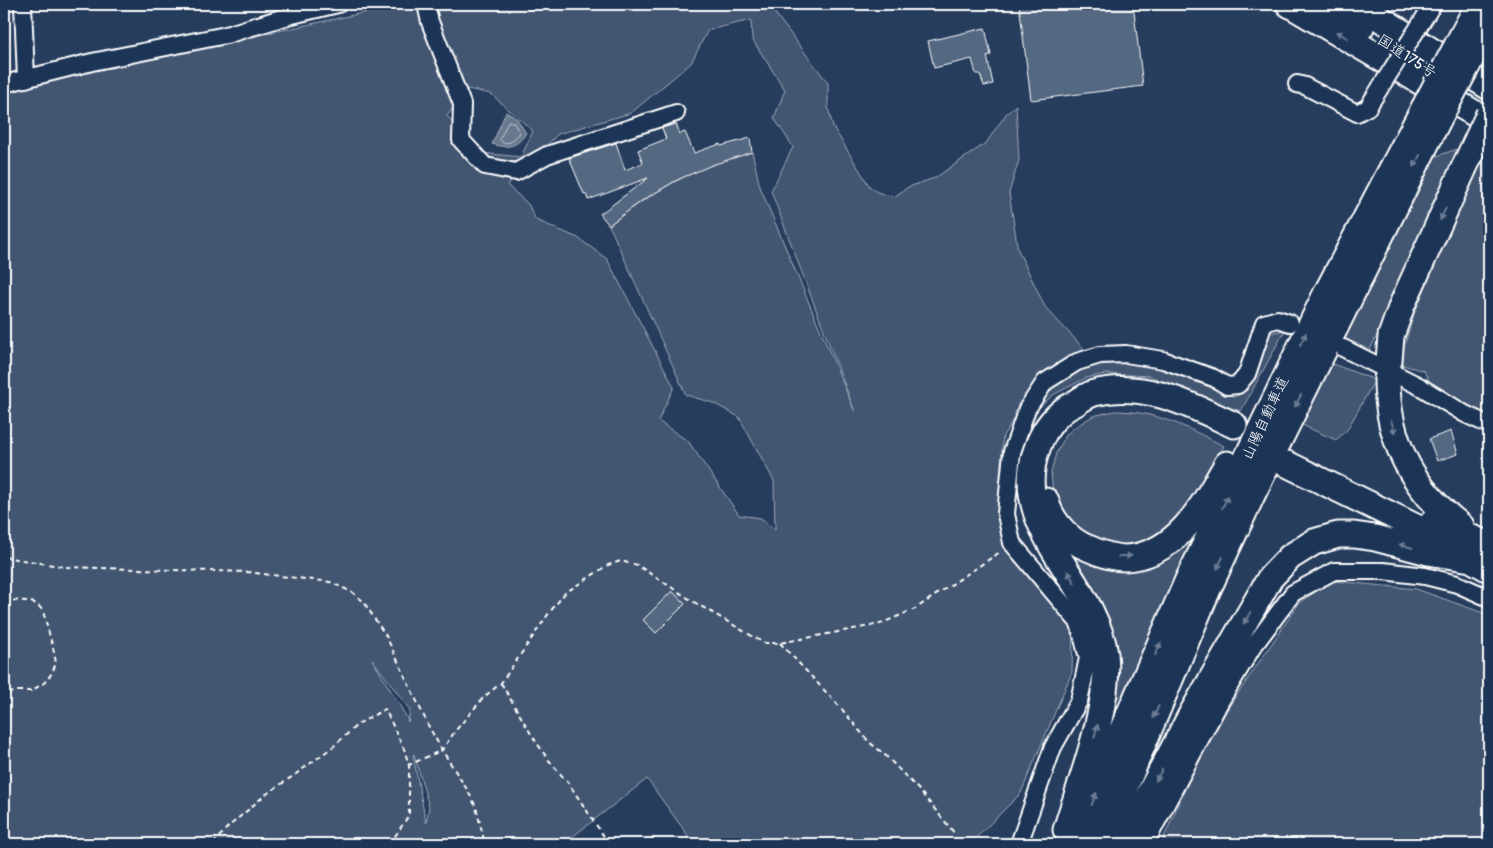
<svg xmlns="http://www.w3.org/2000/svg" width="1493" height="848" font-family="Pangolin,'Klee One',sans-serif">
  <rect width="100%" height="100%" fill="#263d5e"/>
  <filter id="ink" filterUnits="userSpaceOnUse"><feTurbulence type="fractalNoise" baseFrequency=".02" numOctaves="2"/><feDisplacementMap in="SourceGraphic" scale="10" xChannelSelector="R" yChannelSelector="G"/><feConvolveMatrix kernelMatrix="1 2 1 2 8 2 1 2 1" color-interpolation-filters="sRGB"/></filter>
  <g filter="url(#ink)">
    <path fill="#425672" stroke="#a0aab8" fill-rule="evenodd" d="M503 4H768L828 83V107L833 127 870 187 877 192 894 197 908 187 935 178 986 143 1006 114 1016 105 1019 160 1009 193 1018 250 1045 307 1087 352 1040 376 1003 436 998 506 1004 536 1073 627 1072 672 1021 793 970 844H694L647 779 563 844H4V90L395 6H495ZM751 20 752 39 785 90 774 118 793 147 771 191 855 412 760 187 752 152C738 156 724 160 711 165 674 179 641 201 609 225L686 395 713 403 739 417 774 481 775 530 761 518 739 515 688 441 658 421 674 387 607 259 578 238 536 220 528 204 507 185 558 134 631 113 691 63 708 30ZM468 89 491 94 533 131 521 157 481 153 447 116ZM372 659 410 710 408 722 407 718ZM414 754 429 807 426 823 413 755Z
      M1488 142 1489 143V416L1432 386 1424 371 1399 364 1414 314Z
      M1466 146 1370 350 1342 338 1434 157Z
      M1285 330 1241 411 1215 403 1150 376 1106 374 1086 378 1053 395 1029 417 1047 390 1083 367 1108 361 1149 364 1235 397 1247 390 1270 333Z
      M1330 363 1375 380 1347 430 1336 440 1302 425Z
      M1114 411C1157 411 1186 427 1224 446L1201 488 1178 520 1162 534 1142 542 1132 545H1111L1073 529 1053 493 1051 473 1056 453 1067 434 1075 427 1093 416Z
      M1204 516 1123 699 1116 697 1117 649 1101 608 1050 531 1103 563Z
      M1332 581 1416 589 1489 615V844H1161L1207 739 1300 602Z"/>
    <path fill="#67788e" stroke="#a4aebb" d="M506 112 517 119 526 133C517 147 508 149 492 144Z"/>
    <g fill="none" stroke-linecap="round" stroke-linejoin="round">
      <path stroke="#c2c9d2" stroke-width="1" d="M509 121 514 123 520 133 511 142 503 143 500 139Z"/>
    </g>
    <path fill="#556781" stroke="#fff" d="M1019 4H1133L1143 86 1031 100Z
      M985 28 991 55 987 56 993 84 984 86 980 74H976L972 59 934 68 928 41Z
      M676 124 680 134 685 132 694 153 720 144 721 146 750 138 752 152 712 165 677 180 643 200 609 225 600 214 648 178 588 200 586 194H584L569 158 616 143 625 170 643 163 638 150 666 139 662 128Z
      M1451 431 1458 454 1437 461 1429 439Z
      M672 591 685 604 656 633 643 620Z"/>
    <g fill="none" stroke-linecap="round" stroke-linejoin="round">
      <path stroke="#475a76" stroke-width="25" stroke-dasharray="25 12" stroke-linecap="butt" d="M1234 425 1292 453"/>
      <g stroke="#fff" stroke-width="20">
        <path id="minor" d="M23 4 26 79
          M426 4 430 22 462 104 461 140 485 166 516 172 547 155 676 113
          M4 84 92 62 226 35 288 16 338 4
          M1297 84 1305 86 1357 113 1368 107
          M1343 348 1419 386 1465 414 1489 425
          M1019 844 1053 747 1079 701 1088 658 1079 623 1012 543 1006 514 1012 452 1027 409 1045 382 1077 362 1100 355 1126 354 1163 360 1214 378 1227 386 1238 385 1247 374 1264 323 1278 319 1290 323
          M1145 844 1220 702 1252 648 1293 593 1334 571H1383L1425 576 1457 584 1489 598"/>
      </g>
      <g stroke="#fff" stroke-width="29">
        <path id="highway" d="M1289 4 1489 122
          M1325 4 1361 27
          M1357 4 1489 87
          M1463 34 1479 4
          M1480 42 1489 26
          M1389 361 1391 336 1402 305 1463 170
          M1387 379C1387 440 1413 490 1461 526
          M1287 464 1434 536 1471 559 1489 569
          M1046 501C1051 521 1069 541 1088 548 1099 553 1112 558 1125 558 1177 556 1204 504 1227 464
          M1433 522 1489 545
          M1066 830C1081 781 1111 704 1105 654 1094 580 1006 526 1038 446 1044 429 1057 412 1074 404 1080 400 1087 395 1094 393 1143 380 1191 405 1234 425
          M1076 844 1117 742 1187 582 1327 292 1424 108
          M1101 844 1208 589 1252 495 1439 118
          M1123 844 1191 715 1270 578 1290 557 1314 542 1338 535H1354L1375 538 1428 552 1471 559"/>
      </g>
      <path stroke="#fff" stroke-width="2" stroke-dasharray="5 4" stroke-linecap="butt" d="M4 557 66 567 247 572 330 582 352 592 363 601 386 636 429 727 442 750 468 791 476 807 485 844
        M4 600 28 601 37 604 43 611 54 652 56 663 52 673 44 683 31 691H17L4 694
        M780 643 840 707 869 742 885 755 919 790 956 835
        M501 683 531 734 547 758 569 784 609 844
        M213 844 227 828 265 795 296 774 334 746 358 724 385 709 404 749 409 765 442 750 456 730 484 697 501 683 549 613 565 593 608 565 621 561 637 565 694 602 764 643H780L880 624 915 609 1000 552
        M390 844 409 815V765"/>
      <use href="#minor" stroke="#1d3557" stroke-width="16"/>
      <use href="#highway" stroke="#1d3557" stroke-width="25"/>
      <g stroke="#fff" stroke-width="20" stroke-linecap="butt">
        <path id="minor-bridge" d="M1368 107 1433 4"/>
      </g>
      <g stroke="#fff" stroke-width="29" stroke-linecap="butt">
        <path id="highway-bridge" d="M1424 108 1463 34
          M1439 118 1480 42
          M1463 170 1489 114"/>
      </g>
      <use href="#minor-bridge" stroke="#1d3557" stroke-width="16"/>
      <use href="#highway-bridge" stroke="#1d3557" stroke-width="25"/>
    </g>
    <defs><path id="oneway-solid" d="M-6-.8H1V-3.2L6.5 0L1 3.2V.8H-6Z" transform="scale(1.25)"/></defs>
    <g fill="#6c7c92">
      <use href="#oneway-solid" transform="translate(1342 35) rotate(-150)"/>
      <use href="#oneway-solid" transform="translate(1417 161) rotate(117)"/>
      <use href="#oneway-solid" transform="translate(1443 214) rotate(114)"/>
      <use href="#oneway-solid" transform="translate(1303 339) rotate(-63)"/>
      <use href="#oneway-solid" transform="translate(1298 401) rotate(116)"/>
      <use href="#oneway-solid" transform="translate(1393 427) rotate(74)"/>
      <use href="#oneway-solid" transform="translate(1225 502) rotate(-65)"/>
      <use href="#oneway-solid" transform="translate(1406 546) rotate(-165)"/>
      <use href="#oneway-solid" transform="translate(1125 556) rotate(-1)"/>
      <use href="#oneway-solid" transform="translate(1220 563) rotate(115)"/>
      <use href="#oneway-solid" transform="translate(1071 577) rotate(-122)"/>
      <use href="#oneway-solid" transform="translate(1247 618) rotate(120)"/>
      <use href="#oneway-solid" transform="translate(1158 649) rotate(-66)"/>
      <use href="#oneway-solid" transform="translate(1156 712) rotate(113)"/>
      <use href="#oneway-solid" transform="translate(1096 731) rotate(-75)"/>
      <use href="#oneway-solid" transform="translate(1159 775) rotate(118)"/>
      <use href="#oneway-solid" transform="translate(1094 799) rotate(-68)"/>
    </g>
  </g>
  <g text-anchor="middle" stroke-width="4.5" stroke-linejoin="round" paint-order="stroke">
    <g font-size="15" fill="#fff" stroke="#1d3557">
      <text transform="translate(1407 56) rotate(33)" y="5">国道175号</text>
      <text transform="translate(1265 418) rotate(-65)" y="5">山陽自動車道</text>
    </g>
  </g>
  <rect width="1493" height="848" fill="none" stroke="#1d3557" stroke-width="20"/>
  <rect x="10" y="10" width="1473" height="828" fill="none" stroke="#fff" stroke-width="2" filter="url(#ink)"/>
</svg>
